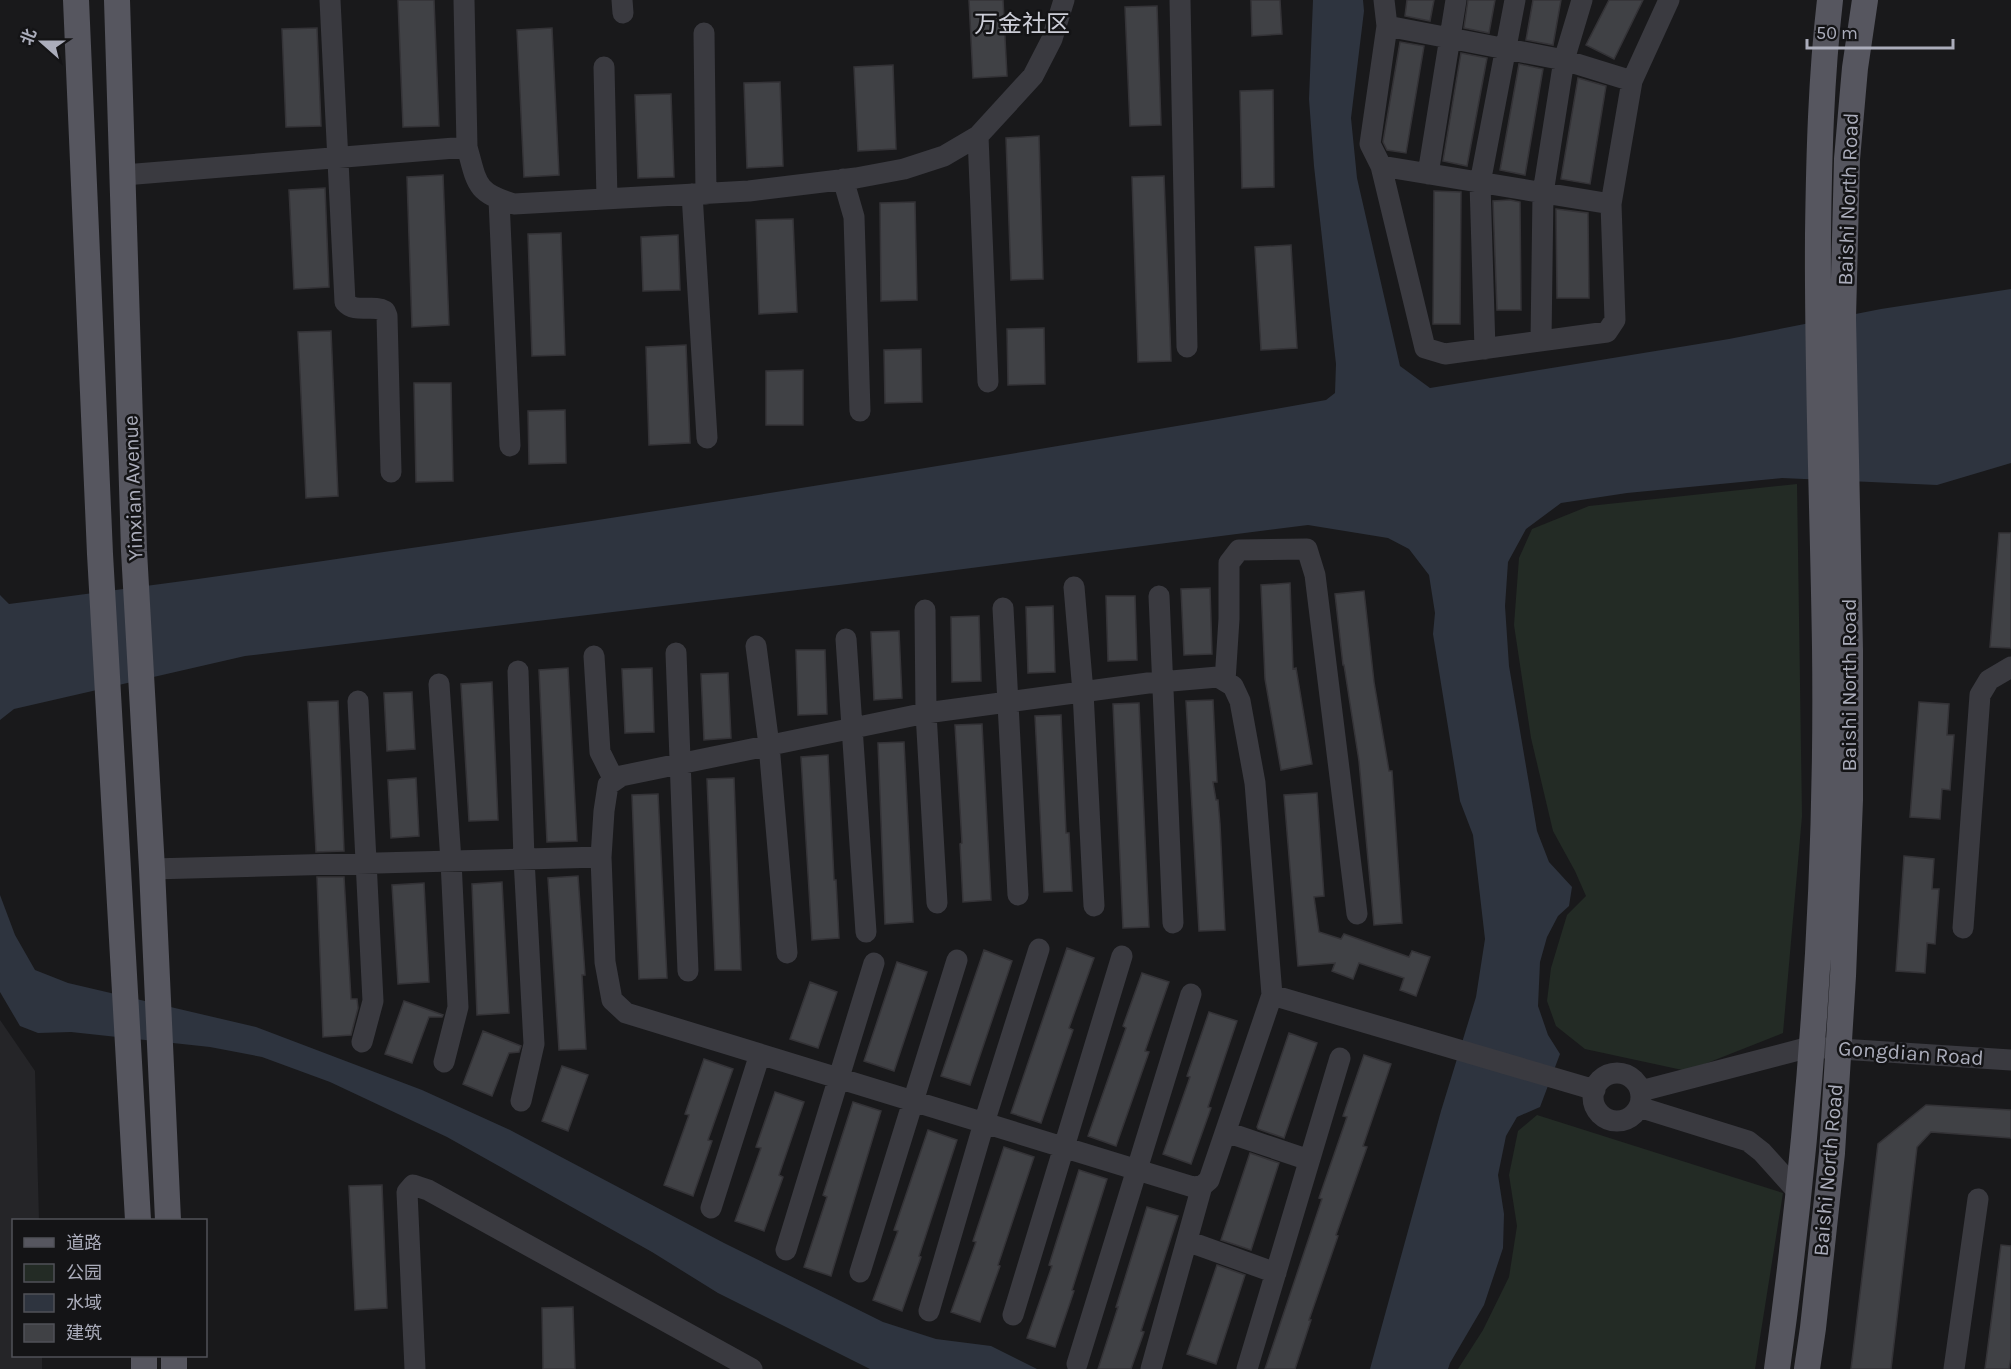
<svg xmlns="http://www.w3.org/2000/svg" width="2011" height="1369" font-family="Karla,'Noto Sans SC',sans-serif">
  <rect width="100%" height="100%" fill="#19191b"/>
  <path fill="#252528" d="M0 1020 35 1071 39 1220H14V1356H42V1369H0Z"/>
  <path fill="#232b25" d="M1797 484 1802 816 1783 1033 1687 1071 1585 1049 1556 1026 1547 1001 1551 968 1567 915 1586 896 1575 871 1553 831 1531 738 1514 625 1519 558 1532 529 1589 506Z
    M1537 1115 1783 1193 1755 1369H1458L1483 1330 1509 1277 1517 1226 1509 1175 1518 1131Z"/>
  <path fill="#2e343f" d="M1313 0H1363L1364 11 1351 118 1357 178 1400 366 1430 388 1729 339 1881 309 2011 289V463L1937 485 1782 478 1627 493 1561 503 1526 529 1508 562 1505 606 1509 666 1537 831 1549 862 1572 887 1569 906 1558 916 1547 937 1540 962 1538 1006 1548 1035 1560 1054 1540 1107 1517 1117 1506 1136 1498 1175 1504 1214 1503 1248 1484 1305 1450 1363 1448 1369H1370L1441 1111 1476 997 1485 939 1473 835 1460 801 1433 634 1435 613 1429 575 1409 549 1388 538 1308 525 839 585 245 656 14 709 0 720V595L9 604C260 572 509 534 758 495 948 464 1137 434 1326 400L1335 393 1336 364 1314 166 1309 99Z
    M0 895 15 935 35 970 68 983 256 1027 422 1090 510 1130 724 1243 883 1322 936 1339 991 1346 1037 1369H870L718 1293 652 1252 447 1137 330 1082 262 1057 210 1047 71 1032 38 1033 20 1026 0 992Z"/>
  <path fill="#404145" stroke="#343337" stroke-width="1.5" d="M398 0H434L439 126 403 127Z
    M969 0H1003L1007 76 973 78Z
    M1251 0H1280L1282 34 1252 36Z
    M1407 0H1434L1430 21 1405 16Z
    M1468 0H1495L1489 33 1464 28Z
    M1533 0H1561L1553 45 1526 40Z
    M1609 0H1643L1614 59 1586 45Z
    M1157 6 1161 125 1130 126 1125 7Z
    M317 28 321 126 286 127 282 29Z
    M552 28 559 175 524 177 517 30Z
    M1400 42 1424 46 1406 153 1387 150 1383 142Z
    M1461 53 1487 58 1467 166 1443 161Z
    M1519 64 1543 69 1525 175 1500 170Z
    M893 65 896 149 858 151 854 67Z
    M1578 78 1606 86 1590 184 1561 179Z
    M780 82 783 166 747 168 744 83Z
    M1273 90 1274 187 1242 188 1240 91Z
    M671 94 674 177 638 178 635 95Z
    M1039 136 1043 279 1011 280 1006 138Z
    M443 175 449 325 412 327 407 177Z
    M1164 176 1171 361 1138 362 1132 177Z
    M325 188 329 287 294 289 289 190Z
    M1434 191 1461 192 1460 324H1433Z
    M1510 200 1520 202 1521 310H1497L1493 201Z
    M915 202 917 300 881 301 880 203Z
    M1556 209 1588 213 1589 298H1557Z
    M793 219 797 312 759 314 756 220Z
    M561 233 565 355 532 356 528 234Z
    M678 235 680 290 643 291 641 237Z
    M1291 245 1297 348 1261 350 1255 247Z
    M1044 328 1045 384 1008 385 1007 329Z
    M331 331 338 496 306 498 298 332Z
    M686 345 690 443 649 445 646 347Z
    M921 349 922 402 885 403 884 350Z
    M803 370V425H766V371Z
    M414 383H451L453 481 416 482Z
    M565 410 566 463 529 464 528 411Z
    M1999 533H2011V648L1990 647Z
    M1290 583 1293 669 1296 668 1312 764 1281 770 1265 679 1261 585Z
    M1210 588 1212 654 1184 655 1181 589Z
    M1364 591 1374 682 1389 771H1392L1402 923 1374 925 1359 761 1344 665H1343L1335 594Z
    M1106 596H1135L1137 660 1108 661Z
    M1053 606 1055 672 1028 673 1026 607Z
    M979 616 981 681 952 682 951 617Z
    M899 631 902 698 874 700 871 632Z
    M796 650H825L827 714 798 715Z
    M568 668 577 841 547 842 539 670Z
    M652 668 654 732 625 733 622 669Z
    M728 673 731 738 704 740 701 674Z
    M492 682 498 820 469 821 461 684Z
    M412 692 415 749 387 751 384 693Z
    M1213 700 1217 782H1213L1216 800H1218L1220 824 1225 930 1199 931 1186 701Z
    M338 701 344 851 316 852 308 702Z
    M1919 702 1949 704 1947 735H1954L1950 790 1942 789 1940 819 1910 817Z
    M1139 703 1149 927 1123 928 1113 704Z
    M1061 715 1066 833H1069L1072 891 1044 892 1035 716Z
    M982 724 991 900 963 902 960 844 962 843 955 725Z
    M904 742 913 922 885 924 878 743Z
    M828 755 834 880H836L839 938 812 940 801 757Z
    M416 778 419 836 391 838 388 780Z
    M734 778 741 970H715L707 779Z
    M1317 793 1324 896 1314 897 1319 932 1341 939 1344 934 1409 957 1412 951 1430 957 1416 996 1400 990 1404 978 1359 963 1353 979 1332 971 1335 963 1298 966 1284 795Z
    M658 794 667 978 639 979 632 795Z
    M1904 856 1934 859 1932 889H1939L1935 944 1927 943 1925 973 1896 971Z
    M578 876 585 975H582L586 1049 559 1050 548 878Z
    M317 877H344L351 999H357L358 1008 351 1035 323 1037Z
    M502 882 509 1013 477 1015 472 884Z
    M424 883 429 982 398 984 392 885Z
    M1067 948 1094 958 1069 1028 1073 1030 1041 1123 1011 1113Z
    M984 950 1012 961 970 1085 941 1076Z
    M897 962 927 972 894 1071 864 1061Z
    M1142 973 1169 982 1145 1051 1149 1052 1116 1146 1088 1136 1126 1028 1123 1026Z
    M810 982 837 992 818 1048 790 1039Z
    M404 1001 443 1015 442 1017H429L412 1063 385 1054Z
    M1209 1012 1237 1021 1208 1107 1211 1108 1191 1164 1163 1154 1190 1077 1187 1076Z
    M483 1031 521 1046 519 1052 509 1053 492 1096 463 1084Z
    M1289 1033 1317 1043 1284 1138 1258 1129 1257 1127Z
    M1364 1055 1391 1064 1363 1146 1367 1147 1336 1235 1338 1236 1309 1320H1311L1295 1369H1265L1322 1199 1319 1198 1347 1117 1343 1116Z
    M704 1059 733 1069 708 1140 712 1141 693 1196 664 1185 689 1115 685 1114Z
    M562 1066 588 1075 568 1131 542 1121Z
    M775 1092 804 1102 779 1175 783 1177 764 1231 735 1221 761 1148 756 1147Z
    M853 1102 881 1111 831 1276 804 1267 827 1197 823 1195Z
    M1926 1105 2011 1110V1138L1931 1132 1917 1147 1891 1369H1851L1878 1144Z
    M928 1130 957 1140 919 1256 921 1257 902 1311 873 1300 898 1231 894 1230Z
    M1004 1147 1034 1157 998 1265 1000 1266 980 1322 951 1312 976 1242 973 1241Z
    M1250 1153 1279 1163 1251 1250 1221 1240Z
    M1079 1170 1107 1179 1072 1290 1074 1291 1055 1347 1027 1338 1052 1266 1049 1265Z
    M382 1185 387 1308 355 1310 349 1186Z
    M1147 1207 1178 1216 1141 1331 1144 1332 1131 1369H1098L1118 1307H1116Z
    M2001 1245 2011 1246V1358L2009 1369H1985Z
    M1217 1265 1245 1275 1216 1364 1187 1354Z
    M573 1307 575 1369H543L542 1308Z"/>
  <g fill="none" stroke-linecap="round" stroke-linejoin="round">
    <path stroke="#3a3a40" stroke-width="21" d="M330 0 345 302C355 314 373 304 385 311L387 316 391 472
      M622 0 623 13
      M1180 0 1187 347
      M1384 0 1387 26 1370 144 1381 166 1425 348 1445 354 1607 332 1615 320 1611 204 1632 81 1669 0
      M1387 26 1564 60 1632 81
      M704 33 706 194
      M604 67 607 199
      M978 136 988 382
      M467 147C477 183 475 193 514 204L749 191 856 178 904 169 944 156 978 136 1033 76 1052 39 1064 0
      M1381 166 1611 204
      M1428 174 1456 0
      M124 175 467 147 464 0
      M843 179 854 217 860 411
      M692 194 707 438
      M499 200 510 446
      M1541 341 1543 193 1564 60 1582 0
      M1485 349 1480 183 1515 0
      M1074 587 1083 692 1094 906
      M1159 596 1173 923
      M1003 608 1018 895
      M925 610 926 713 937 903
      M846 639 866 932
      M756 646 769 745 787 953
      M676 653 688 971
      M594 656 600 752 614 780
      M518 671 524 859 534 1044 521 1101
      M1225 681 1229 619V563L1239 550 1307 549 1315 575 1357 914
      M439 684 451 861 458 1007 444 1062
      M358 701 373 1001 362 1042
      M152 869 601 857
      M1963 928 1980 695 1989 680 2011 667
      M1272 995 1255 783 1240 701 1233 686 1218 677 1148 683 926 713 621 776 608 785 604 811 601 857 605 962 612 1000 626 1013 1193 1187 1202 1186 1209 1180 1272 995 1595 1090
      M1593 1097a24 24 0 1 1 48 0a24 24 0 1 1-48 0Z
      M1641 1091 1810 1047 2011 1060
      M1639 1107 1748 1141 1762 1152 1797 1191
      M1226 1132 1309 1160
      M711 1208 760 1054
      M1187 1241 1276 1273
      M786 1250 874 963
      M860 1272 957 960
      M929 1311 984 1123 1039 949
      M1013 1315 1122 956
      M1077 1364 1191 994
      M415 1369 407 1192 413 1185 428 1190 752 1369
      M1151 1369 1202 1186
      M1247 1369 1340 1058
      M1954 1369 1978 1199"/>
    <path stroke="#56565f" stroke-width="26" d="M76 0 100 554 138 1220
      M117 0 134 551 152 869 168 1220
      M144 1356V1369
      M174 1356V1369
      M1777 1369C1810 1131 1828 888 1825 647 1823 510 1817 372 1818 234 1819 156 1821 78 1830 0
      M1807 1369 1813 1328 1832 1153 1843 976 1850 800V650L1843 318 1847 159 1855 68 1865 0"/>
  </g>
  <g text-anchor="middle" stroke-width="5" stroke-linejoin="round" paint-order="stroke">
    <g font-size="21" fill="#abadbb" stroke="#141416">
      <text transform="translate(1848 199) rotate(-88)" y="7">Baishi North Road</text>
      <text transform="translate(133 488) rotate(-92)" y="7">Yinxian Avenue</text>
      <text transform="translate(1849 685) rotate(-90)" y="7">Baishi North Road</text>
      <text transform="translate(1911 1053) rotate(4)" y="7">Gongdian Road</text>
      <text transform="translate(1828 1170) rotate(-85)" y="7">Baishi North Road</text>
    </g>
    <g font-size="24" fill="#cccdd7" stroke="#141416">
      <text x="1022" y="32">万金社区</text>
    </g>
  </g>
  <rect x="12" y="1219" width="195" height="138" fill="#141416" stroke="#505158" stroke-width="1.5"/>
  <rect x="24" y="1238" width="30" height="9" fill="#56565f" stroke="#505158" stroke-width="1.5"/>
  <text x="66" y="1249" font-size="18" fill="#abadbb">道路</text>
  <rect x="24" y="1264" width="30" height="18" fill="#232b25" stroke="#505158" stroke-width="1.5"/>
  <text x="66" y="1279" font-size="18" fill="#abadbb">公园</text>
  <rect x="24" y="1294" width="30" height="18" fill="#2e343f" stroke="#505158" stroke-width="1.5"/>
  <text x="66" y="1309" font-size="18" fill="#abadbb">水域</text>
  <rect x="24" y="1324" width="30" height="18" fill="#404145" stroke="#505158" stroke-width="1.5"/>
  <text x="66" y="1339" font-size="18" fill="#abadbb">建筑</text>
  <g transform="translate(42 42) rotate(291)" stroke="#141416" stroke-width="4.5" paint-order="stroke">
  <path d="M0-4.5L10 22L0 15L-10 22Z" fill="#abadbb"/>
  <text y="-9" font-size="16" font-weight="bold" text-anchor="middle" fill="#abadbb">北</text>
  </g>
  <path d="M1807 39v9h146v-9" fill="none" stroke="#abadbb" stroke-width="3"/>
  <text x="1816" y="39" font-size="18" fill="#abadbb" stroke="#141416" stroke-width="4.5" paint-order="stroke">50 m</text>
</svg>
